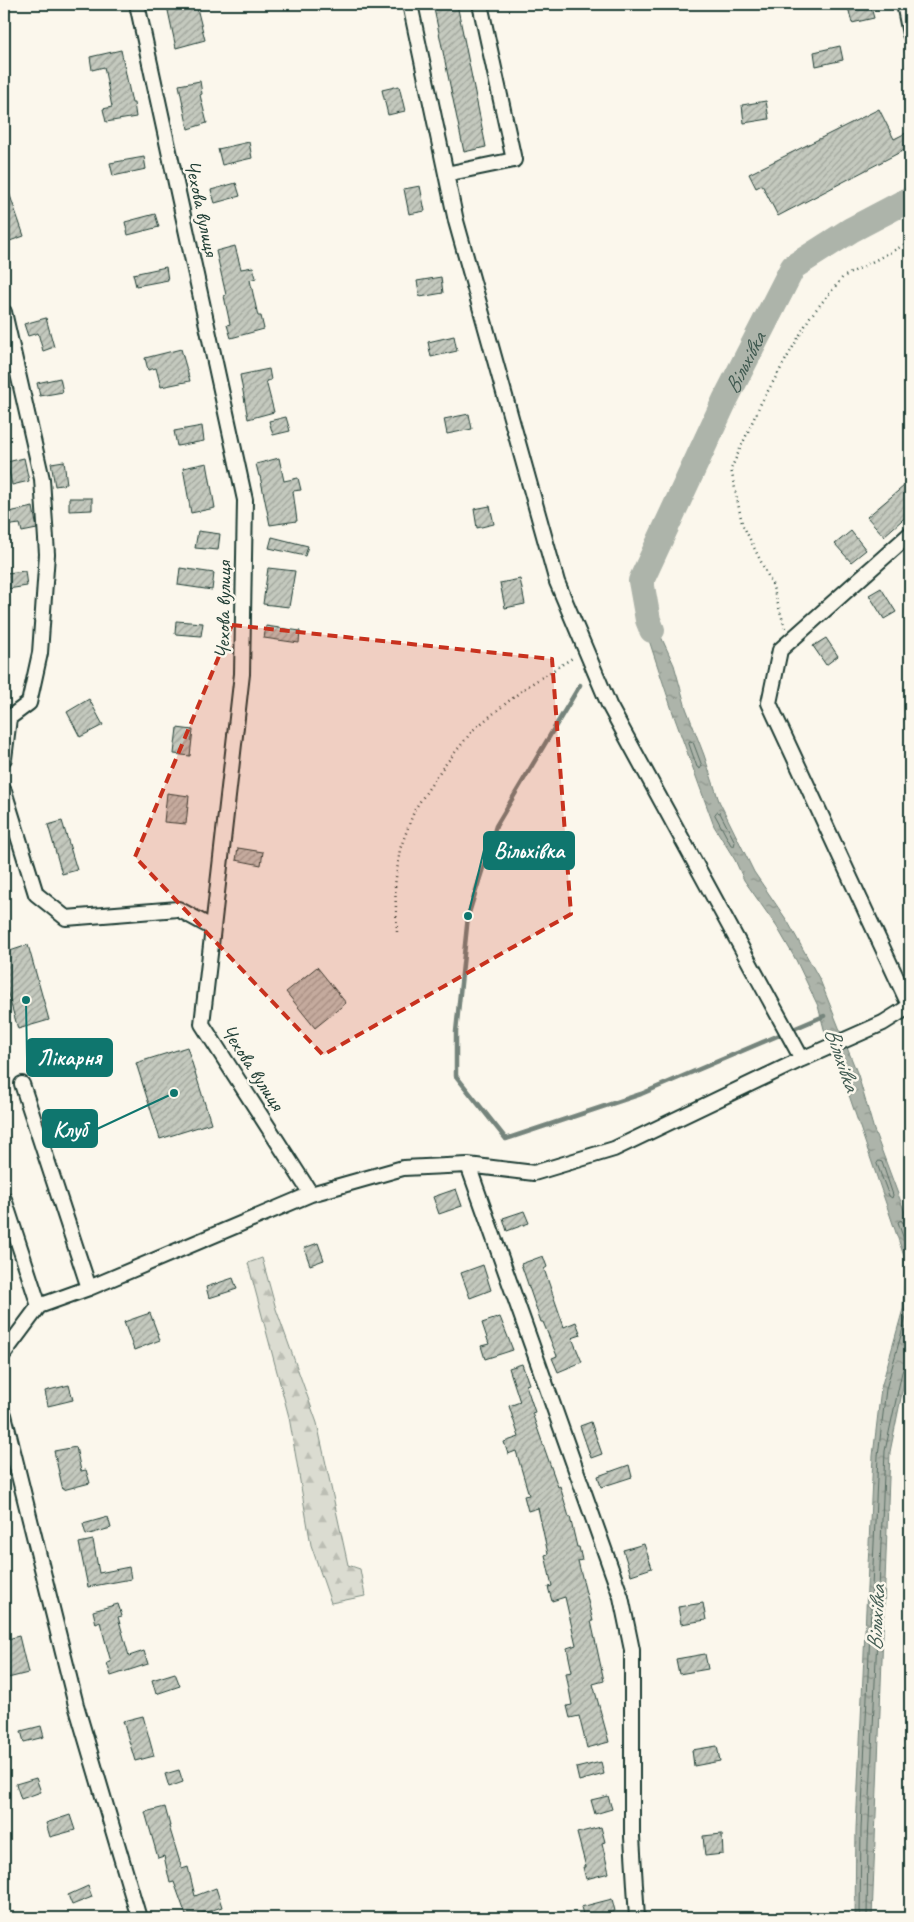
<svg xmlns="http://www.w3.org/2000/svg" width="914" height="1922" font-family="Caveat,sans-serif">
  <defs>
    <pattern id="forest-firs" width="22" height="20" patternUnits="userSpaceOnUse" patternTransform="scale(1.25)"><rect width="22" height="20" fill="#dbdcd1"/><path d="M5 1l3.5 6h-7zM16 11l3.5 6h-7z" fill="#bcbeb4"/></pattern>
    <pattern id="water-ripples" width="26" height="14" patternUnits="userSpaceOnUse" patternTransform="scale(1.25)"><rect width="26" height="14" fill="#adb4aa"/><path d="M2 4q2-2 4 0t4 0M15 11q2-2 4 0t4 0" fill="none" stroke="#8c948b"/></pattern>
    <pattern id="building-hatch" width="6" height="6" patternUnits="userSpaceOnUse" patternTransform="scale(1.25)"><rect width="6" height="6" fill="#c4c9be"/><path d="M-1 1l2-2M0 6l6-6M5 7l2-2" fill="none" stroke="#9fa49b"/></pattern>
  </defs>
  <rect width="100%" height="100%" fill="#fbf7ec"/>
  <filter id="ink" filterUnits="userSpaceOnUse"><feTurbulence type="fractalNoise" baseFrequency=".02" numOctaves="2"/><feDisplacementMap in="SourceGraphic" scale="10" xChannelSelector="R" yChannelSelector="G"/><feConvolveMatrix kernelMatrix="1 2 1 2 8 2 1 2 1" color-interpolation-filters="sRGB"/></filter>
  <g filter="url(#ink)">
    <path fill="url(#forest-firs)" stroke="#7d8c82" d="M262 1258 276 1309 317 1423 348 1565 360 1569 365 1596 331 1603 311 1545 289 1417 248 1263Z"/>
    <path fill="url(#water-ripples)" stroke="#74847b" d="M638 597H649L658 630 674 665 686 708 704 755 719 801 754 872 788 922 820 980 858 1075 874 1130 910 1226V1362L906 1373 890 1452 872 1918H855L856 1829 873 1456 881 1388 903 1309 905 1259 839 1066 824 1029 818 1006 796 960 777 927 744 880 735 860 714 826 674 716 642 619Z"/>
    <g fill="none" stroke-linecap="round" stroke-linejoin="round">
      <path stroke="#586d63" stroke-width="1" d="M690 741 693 742 702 766 700 769 697 767 689 744Z
        M717 812 720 813 735 842 734 846 731 845 715 815Z
        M879 1161 882 1162 893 1195 892 1198 889 1196 877 1164Z
        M910 1226 905 1225 901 1220 898 1222 910 1257
        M860 1918 861 1829 878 1456 886 1389 908 1310 910 1270
        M867 1918 868 1844 885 1451 902 1372 905 1365 910 1363"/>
      <path stroke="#74847b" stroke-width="4.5" d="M580 685 496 826 468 916 456 1032V1076L506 1139 641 1094 824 1016"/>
      <path stroke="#adb4aa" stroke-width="26" id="s1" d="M652 630 648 620 641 581 725 400 793 267 851 230 910 199"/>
    </g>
    <path fill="url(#building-hatch)" stroke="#1f3d34" d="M174 4H196L205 40 176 48 167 6Z
      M433 4H457L486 147 464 152Z
      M861 4H870L874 18 852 23 848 7Z
      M840 46 843 60 816 66 814 52Z
      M121 50 132 103H134L136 117 106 122 103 109 112 107 104 67 92 70 90 57Z
      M200 81 202 94 200 95 207 123 188 129 179 85Z
      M399 86 405 111 388 115 382 90Z
      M766 101 769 119 744 123 742 105Z
      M879 109 894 139 910 131V147L778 216 762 185 756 188 749 174Z
      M249 142 252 158 222 165 218 149Z
      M144 157 146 169 113 176 110 163Z
      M236 183 240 196 215 203 211 190Z
      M6 184 24 236 4 243V185Z
      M420 186 425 211 409 214 404 189Z
      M155 214 159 227 128 235 125 222Z
      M235 246 241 269 253 267 256 278 250 280 258 316H261L264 329 231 338 227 325 230 324 224 296 226 295 216 251Z
      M166 267 168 280 136 286 133 274Z
      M441 277 443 293 420 297 417 281Z
      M46 318 54 347 43 351 38 333 28 336 24 324Z
      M454 336 457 351 431 357 428 342Z
      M181 349 190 381 161 387 156 368 148 370 145 358Z
      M269 369 271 380 266 381 274 412 248 419 240 375Z
      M60 378 63 392 40 396 37 383Z
      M469 414 472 429 447 434 444 419Z
      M286 417 290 431 273 435 269 421Z
      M202 426 204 441 177 446 174 431Z
      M24 458 29 481 12 485 7 462Z
      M279 458 284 481 298 478 301 490 293 491 297 521 270 525 260 476H259L256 464Z
      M64 461 67 484 55 486 51 463Z
      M207 463 215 508 191 513 183 468Z
      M910 481V513L884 536 867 517Z
      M69 498H92V510L69 511Z
      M490 506 494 524 477 528 474 509Z
      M33 507 37 529 22 532 20 524 4 526V513Z
      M198 531 220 534 218 550 195 548Z
      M851 531 866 550 851 562 835 544Z
      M272 537 308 546 305 556 269 548Z
      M180 568 214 573 212 590 178 585Z
      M268 568 295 571 289 607 263 604Z
      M25 571 27 586 8 589 6 573Z
      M520 579 525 604 505 608 500 583Z
      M881 588 896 612 884 619 869 595Z
      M176 621 203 623 201 636 175 634Z
      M266 626 300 631 299 643 264 638Z
      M826 638 838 656 826 665 813 646Z
      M89 699 103 725 80 737 67 712Z
      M177 728 193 730 190 756 174 754Z
      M167 793 189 796 186 824 164 822Z
      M62 821 77 870 62 874 48 825Z
      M238 848 263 852 261 865 236 860Z
      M28 945 49 1020 18 1029 4 980V953Z
      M317 967 346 1003 315 1028 286 992Z
      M187 1047 211 1123 160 1139 136 1063Z
      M456 1189 462 1206 439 1214 433 1197Z
      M524 1211 529 1223 507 1231 503 1218Z
      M318 1243 324 1260 310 1265 304 1248Z
      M543 1256 547 1267 544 1269 564 1327 576 1322 581 1335 572 1338 582 1362 558 1372 552 1358 557 1356 543 1322H541L521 1264Z
      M483 1265 491 1290 470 1298 461 1273Z
      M233 1278 237 1289 209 1298 206 1287Z
      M150 1313 160 1340 134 1350 124 1322Z
      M500 1317 513 1350 485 1359 481 1346 489 1344 482 1323Z
      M522 1364 529 1384 526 1385 535 1412 532 1413 558 1487 560 1486 569 1517H570L577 1547H579L582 1560 578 1561 593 1621H591L604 1681 593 1684 609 1742 587 1748 579 1716 570 1718 567 1706 572 1705 566 1673 572 1672 567 1648 576 1645 565 1597 552 1601 548 1587 552 1586 545 1555 548 1554 538 1508 528 1511 524 1496 529 1495 516 1451 508 1454 504 1442 519 1437 509 1406 520 1402 509 1368Z
      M69 1385 73 1400 48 1406 45 1391Z
      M591 1422 602 1454 591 1458 580 1426Z
      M76 1447 81 1471 86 1470 90 1483 63 1490 54 1451Z
      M629 1465 632 1477 601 1487 598 1476Z
      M108 1517 111 1528 86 1535 83 1524Z
      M93 1540 99 1573 129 1567 131 1579 88 1587 79 1543Z
      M644 1544 652 1568 631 1575 623 1550Z
      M703 1603 706 1620 681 1624 678 1607Z
      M118 1604 122 1616 118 1617 129 1656 144 1651 148 1664 111 1676 107 1663 111 1662 100 1622 96 1624 93 1611Z
      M19 1636 28 1673 4 1679V1640Z
      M705 1654 708 1669 679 1674 676 1659Z
      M175 1673 180 1686 156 1694 152 1680Z
      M143 1716 154 1756 135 1761 123 1721Z
      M41 1726 44 1737 24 1742 21 1731Z
      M717 1746 720 1761 694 1766 692 1750Z
      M601 1762 604 1774 579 1781 576 1768Z
      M179 1770 183 1782 169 1787 165 1774Z
      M36 1778 41 1792 21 1799 16 1784Z
      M608 1796 612 1809 595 1814 591 1800Z
      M165 1807 170 1826H169L182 1869 188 1867 195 1896 216 1888 222 1907 187 1918 174 1882 170 1883 164 1856 158 1858 145 1812Z
      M70 1815 75 1830 50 1837 46 1823Z
      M601 1827 605 1842 602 1843 609 1873 586 1879 583 1867H586L577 1833Z
      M722 1834 723 1854 705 1856 703 1836Z
      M88 1886 92 1897 72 1905 68 1895Z
      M612 1899 615 1911 591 1918H584L581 1907Z"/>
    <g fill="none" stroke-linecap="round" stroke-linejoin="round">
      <g stroke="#1f3d34" stroke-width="18">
        <path id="minor" d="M137 4 245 500 242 674 202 1024 311 1194
          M410 4 456 221 557 582 609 705 802 1059
          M904 4 910 34
          M446 174 514 160 480 4
          M4 312 42 479 47 554 40 653 29 703 9 718 4 715
          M4 759 9 718
          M4 791 36 894 66 918 178 909 213 928
          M910 1007 769 703 780 650 910 534
          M22 1084 89 1288
          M468 1165 621 1597 632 1650V1837L637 1918
          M4 1199 39 1306
          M4 1353 39 1306 89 1288 311 1194 403 1168 468 1165 534 1173 614 1149 802 1059 883 1023 910 1006
          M4 1415 76 1705 139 1918"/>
      </g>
      <path stroke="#1f3d34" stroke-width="2.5" stroke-dasharray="1 4" stroke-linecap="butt" d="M785 628 772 584 742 523 731 469 760 405 810 317 843 277 910 242
        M397 932 395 885 400 849 415 809 441 770 473 730 525 688 574 657"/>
      <use href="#minor" stroke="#fbf7ec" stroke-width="14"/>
    </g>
  </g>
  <path fill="#c8321e" fill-opacity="0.2" stroke="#c8321e" stroke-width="4" stroke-dasharray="10 6" stroke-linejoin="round" d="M232 625 552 659 571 914 323 1055 135 857Z"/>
  <g text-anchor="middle" stroke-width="5" stroke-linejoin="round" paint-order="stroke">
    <g font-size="21" fill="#1f3d34" stroke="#fbf7ec">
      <text transform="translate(202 208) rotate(78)" y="7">Чехова вулиця</text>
      <text transform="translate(223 610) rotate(-89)" y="7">Чехова вулиця</text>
      <text transform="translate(253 1067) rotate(57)" y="7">Чехова вулиця</text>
    </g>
    <g font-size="22" font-style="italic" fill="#425b52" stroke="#fbf7ec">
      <text dy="8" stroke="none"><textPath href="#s1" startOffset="292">Вільхівка</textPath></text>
      <text transform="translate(843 1059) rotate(71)" y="8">Вільхівка</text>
      <text transform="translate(875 1618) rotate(-87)" y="8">Вільхівка</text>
    </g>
  </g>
  <path fill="none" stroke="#0f766e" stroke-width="2" d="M468 916L484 850M26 1000L27 1058M174 1093L97 1129"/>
  <g fill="#0f766e" stroke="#fbf7ec" stroke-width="2">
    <circle cx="468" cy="916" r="5"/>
    <circle cx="26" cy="1000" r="5"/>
    <circle cx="174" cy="1093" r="5"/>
  </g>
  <g fill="#0f766e" stroke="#0f766e" stroke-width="2">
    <rect x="484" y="832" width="90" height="37" rx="5"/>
    <rect x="27" y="1039" width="85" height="37" rx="5"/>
    <rect x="43" y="1110" width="54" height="37" rx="5"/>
  </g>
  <g font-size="22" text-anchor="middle" font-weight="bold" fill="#fff">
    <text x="529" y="858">Вільхівка</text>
    <text x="69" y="1065">Лікарня</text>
    <text x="70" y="1137">Клуб</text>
  </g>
  <rect width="914" height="1922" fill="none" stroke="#fbf7ec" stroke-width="20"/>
  <rect x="10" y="10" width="894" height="1902" fill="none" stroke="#1f3d34" stroke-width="2" filter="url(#ink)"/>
</svg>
